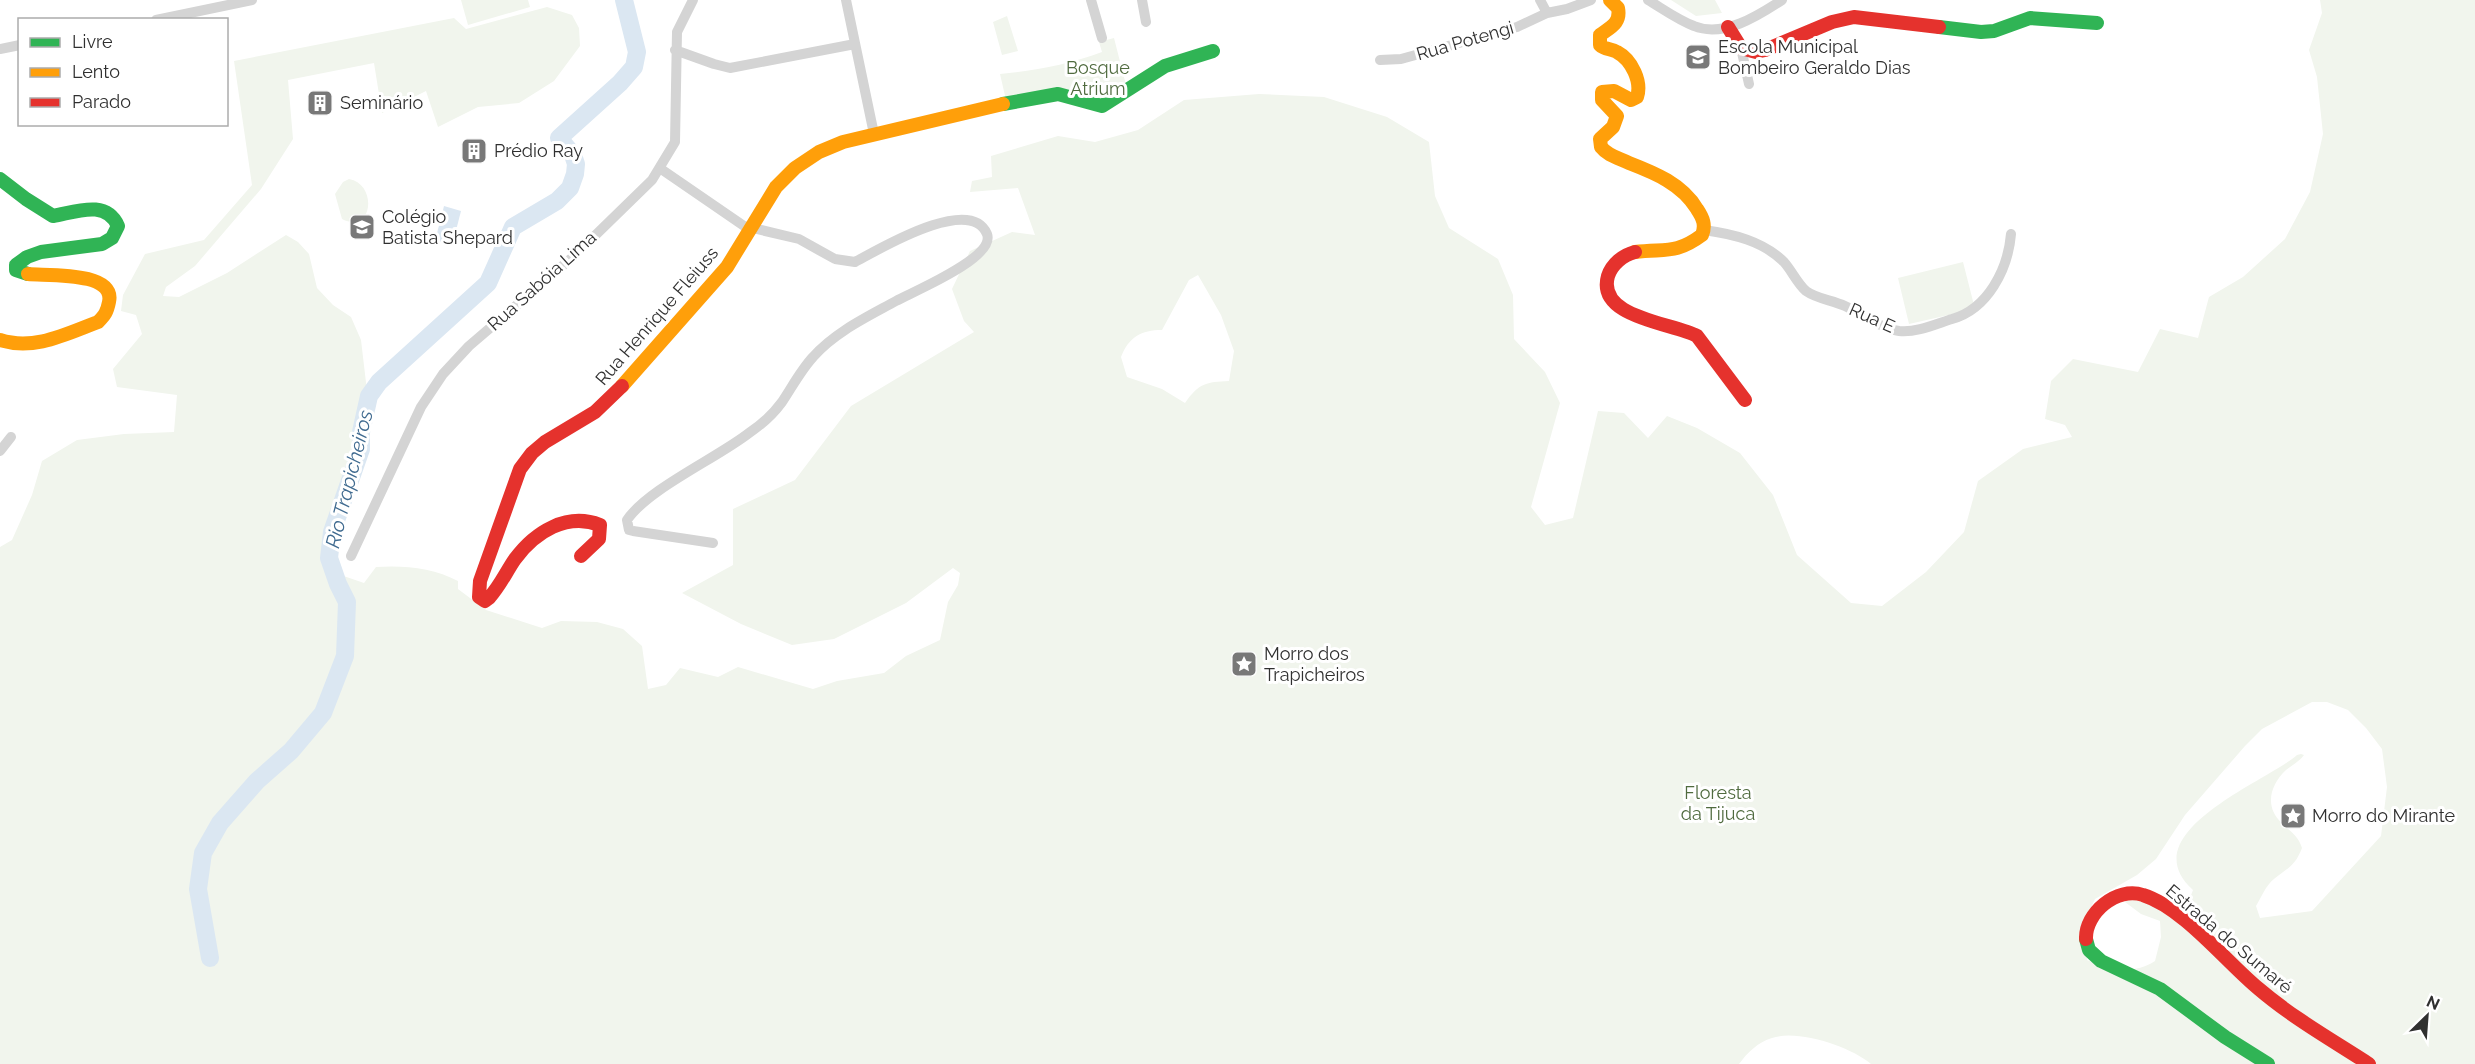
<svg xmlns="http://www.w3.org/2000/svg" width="2475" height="1064" font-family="Raleway,sans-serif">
  <rect width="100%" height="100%" fill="#fff"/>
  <path fill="#f1f5ed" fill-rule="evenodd" d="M461 0H528L530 7 468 25Z
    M1671 0H1715L1722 13 1696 16Z
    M2320 0H2475V1064H1871C1851 1047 1798 1029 1772 1038 1758 1042 1747 1053 1739 1064H0V547L12 540 32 495 42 461 77 440 124 434 174 432 177 395 117 387 113 369 142 334 136 315 121 311 123 295 145 254 204 240 252 185 234 61 454 18 466 29 547 7 572 15 579 28 580 46 554 81 519 103 478 107 438 127 426 91 382 113 374 63 288 80 293 139 261 189 195 266 166 287 163 296 179 297 227 273 286 235 298 242 309 254 317 288 333 305 351 317 361 340 367 391 358 434V452L361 458 343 494 337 513 332 572 364 583 376 567C404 565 434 568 458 581V589L486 610 542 628 561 621 597 622 623 629 642 646 648 689 666 685 680 668 718 677 738 667 813 689 837 681 884 673 906 656 940 640 948 602 958 585 960 573 953 568 906 603 834 639 792 645 741 624 682 593 733 565V509L795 480 851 406 974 332 964 321 952 289 970 251 1012 232 1035 235 1018 188 970 192 972 181 992 177 991 156 1058 136 1095 142 1138 130 1184 100 1259 94 1324 97 1387 117 1429 142 1435 196 1449 228 1498 259 1513 295 1514 339 1545 372 1560 403 1531 507 1545 525 1573 518 1598 411 1624 413 1648 438 1667 416 1697 428 1740 453 1773 495 1797 555 1851 603 1882 606 1926 572 1964 532 1978 481 2023 449 2072 437 2065 425 2045 419 2051 381 2073 359 2138 372 2160 329 2198 338 2209 297 2243 277 2285 239 2310 192 2323 134 2317 77 2309 50 2322 13ZM1198 275 1221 315 1234 351 1229 381C1206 382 1199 383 1185 403L1162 389 1127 377 1121 357C1129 337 1141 330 1162 330L1189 280ZM2312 702H2327L2348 710 2366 728 2382 749 2387 787 2381 836 2312 911 2260 918 2256 906C2261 898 2266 885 2274 879 2289 867 2295 866 2302 848 2298 835 2290 832 2282 823 2264 807 2270 785 2286 770 2292 765 2299 762 2304 755L2301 754 2297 755C2266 782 2130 833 2193 890L2190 898C2186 899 2180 900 2176 900 2156 899 2141 877 2125 902L2141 914 2160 921 2161 937 2155 961C2133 975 2110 970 2087 960L2084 930 2087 916 2095 899 2137 875 2156 859 2185 815 2245 746 2262 729Z
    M1007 16 1018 51 1002 55 993 22Z
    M1114 38 1127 89 1102 106 1065 91 1006 100 1000 74C1035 71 1069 64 1102 52L1099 42Z
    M349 179C378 184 373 235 342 219L335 194 343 182Z
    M1963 262 1975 309 1909 324 1898 278Z"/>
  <path fill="#dbe7f2" d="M444 206 461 211 452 246 435 241Z"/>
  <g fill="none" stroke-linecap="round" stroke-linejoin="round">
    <path stroke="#dbe7f2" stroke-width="18" d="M210 958 198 889 203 853 220 823 257 781 291 751 323 713 345 656 347 602 338 584 329 558 332 532 361 449V432L369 396 379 382 488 283 513 227 557 201 570 188 575 174 576 164 573 155 559 138 620 83 634 67 637 52 624 0"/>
    <path stroke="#d4d4d4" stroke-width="10" d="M846 0 874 134
      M1091 0 1102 38
      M1142 0 1146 22
      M1540 0 1547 13
      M1648 0C1663 9 1678 20 1694 26 1723 38 1758 16 1782 0
      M156 20 252 0
      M1741 48 1749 84
      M0 49 20 45
      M675 50 714 64 730 68 855 44
      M1380 60 1401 59 1517 27 1547 13 1567 9 1591 0
      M661 169 744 226 799 239 835 259 855 262C878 250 970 194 987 234 996 258 912 292 896 301 867 317 835 332 813 357 801 370 792 387 782 402 774 413 761 425 749 433 717 458 648 489 627 520L629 530 633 531 713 543
      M1704 230C1733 234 1763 241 1784 262 1792 271 1797 283 1806 291 1817 299 1832 300 1845 306 1862 314 1880 328 1899 331 1916 333 1936 324 1952 319 1988 309 2008 269 2011 234
      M0 451 11 437
      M351 556 421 407 443 374 469 346 574 256 652 180 675 142 677 32 693 0"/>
    <path stroke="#30b455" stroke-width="14" d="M1939 27 1981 32 1994 31 2030 18 2097 23
      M1003 104 1058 94 1102 106 1165 66 1213 51
      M0 179 26 199 53 216C76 212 106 199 118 226L112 238 102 244 41 252 27 257 16 265V270L28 274
      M2086 939 2089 950 2101 961 2160 989 2225 1037 2268 1064"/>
    <path stroke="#ff9f0a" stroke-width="14" d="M1610 0 1618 8C1621 23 1611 27 1600 35V45C1605 50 1611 48 1617 52 1632 60 1642 82 1637 97L1631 100 1614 91 1602 92V100L1617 116 1613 127 1600 139 1601 147C1608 156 1619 158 1629 163 1655 173 1682 184 1697 209 1703 218 1706 225 1702 235 1675 255 1665 248 1635 252
      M0 340C34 351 66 334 98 322 105 315 107 312 109 302 116 271 47 276 28 274
      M622 386 727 267 776 187 795 168 819 152 843 142 1003 104"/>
    <path stroke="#e5322d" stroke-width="14" d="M1728 27 1741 48 1756 52 1765 50 1832 22 1854 17 1939 27
      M1635 252C1623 255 1612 264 1608 276 1596 318 1673 323 1697 336L1745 400
      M581 556 599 539 600 525C567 512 535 532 515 559 506 572 500 586 489 598L485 601 479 597 480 581 520 469 532 453 545 442 595 412 622 386
      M2086 939C2085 913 2117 886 2143 895 2184 908 2226 962 2259 989 2293 1018 2332 1040 2369 1064"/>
  </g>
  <defs>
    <g id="school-square" transform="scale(1.35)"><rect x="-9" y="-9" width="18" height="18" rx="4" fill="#787878" stroke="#fff"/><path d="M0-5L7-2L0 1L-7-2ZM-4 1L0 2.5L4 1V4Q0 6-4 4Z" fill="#fff"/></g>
    <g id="building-square" transform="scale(1.35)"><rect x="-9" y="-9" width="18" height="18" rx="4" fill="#787878" stroke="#fff"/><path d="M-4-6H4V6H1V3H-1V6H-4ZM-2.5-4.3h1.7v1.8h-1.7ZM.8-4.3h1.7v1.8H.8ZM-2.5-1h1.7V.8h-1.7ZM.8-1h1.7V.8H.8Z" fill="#fff"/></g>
    <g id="sight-square" transform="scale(1.35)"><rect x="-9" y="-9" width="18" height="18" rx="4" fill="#787878" stroke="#fff"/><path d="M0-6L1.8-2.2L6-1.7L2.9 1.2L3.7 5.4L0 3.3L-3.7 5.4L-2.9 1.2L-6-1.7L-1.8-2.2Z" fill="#fff"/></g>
  </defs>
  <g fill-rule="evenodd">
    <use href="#school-square" x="1698" y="57"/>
    <use href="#building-square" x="320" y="103"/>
    <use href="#building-square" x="474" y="151"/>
    <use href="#school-square" x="362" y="227"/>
    <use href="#sight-square" x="1244" y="664"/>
    <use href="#sight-square" x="2293" y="816"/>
  </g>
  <g text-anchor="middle" stroke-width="6" stroke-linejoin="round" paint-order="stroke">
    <g font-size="18" fill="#303030" stroke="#fff">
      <text transform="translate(1465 41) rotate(-16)" y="6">Rua Potengi</text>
      <text transform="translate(542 281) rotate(-42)" y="6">Rua Sabóia Lima</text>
      <text transform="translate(657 316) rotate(-49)" y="6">Rua Henrique Fleiuss</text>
      <text transform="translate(1872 318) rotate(24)" y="6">Rua E</text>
      <text transform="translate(2229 939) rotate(40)" y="6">Estrada do Sumaré</text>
    </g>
    <g font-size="18" fill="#303030" stroke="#fff" text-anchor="start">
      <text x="1718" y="53">Escola Municipal<tspan x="1718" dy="21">Bombeiro Geraldo Dias</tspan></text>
      <text x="340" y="109">Seminário</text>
      <text x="494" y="157">Prédio Ray</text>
      <text x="382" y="223">Colégio<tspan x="382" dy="21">Batista Shepard</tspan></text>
      <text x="1264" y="660">Morro dos<tspan x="1264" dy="21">Trapicheiros</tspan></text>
      <text x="2312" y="822">Morro do Mirante</text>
    </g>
    <g font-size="18" fill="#506b3f" stroke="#fff">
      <text x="1098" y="74">Bosque<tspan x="1098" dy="21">Atrium</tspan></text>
      <text x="1718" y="799">Floresta<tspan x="1718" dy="21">da Tijuca</tspan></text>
    </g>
    <g font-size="20" font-style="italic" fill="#406b90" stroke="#fff">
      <text transform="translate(349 479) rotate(-76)" y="7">Rio Trapicheiros</text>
    </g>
  </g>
  <rect x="18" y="18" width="210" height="108" fill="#ffffff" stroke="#acacac" stroke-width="1.5"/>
  <rect x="30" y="38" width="30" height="9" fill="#30b455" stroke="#acacac" stroke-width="1.5"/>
  <text x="72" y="48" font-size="18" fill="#303030">Livre</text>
  <rect x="30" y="68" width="30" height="9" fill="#ff9f0a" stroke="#acacac" stroke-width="1.5"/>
  <text x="72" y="78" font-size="18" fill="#303030">Lento</text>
  <rect x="30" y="98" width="30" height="9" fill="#e5322d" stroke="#acacac" stroke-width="1.5"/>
  <text x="72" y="108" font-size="18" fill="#303030">Parado</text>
  <g transform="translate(2427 1016) rotate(25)" stroke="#ffffff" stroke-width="4.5" paint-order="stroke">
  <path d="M0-4.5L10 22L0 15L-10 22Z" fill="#303030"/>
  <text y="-9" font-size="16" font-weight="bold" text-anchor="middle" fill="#303030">N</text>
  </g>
</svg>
